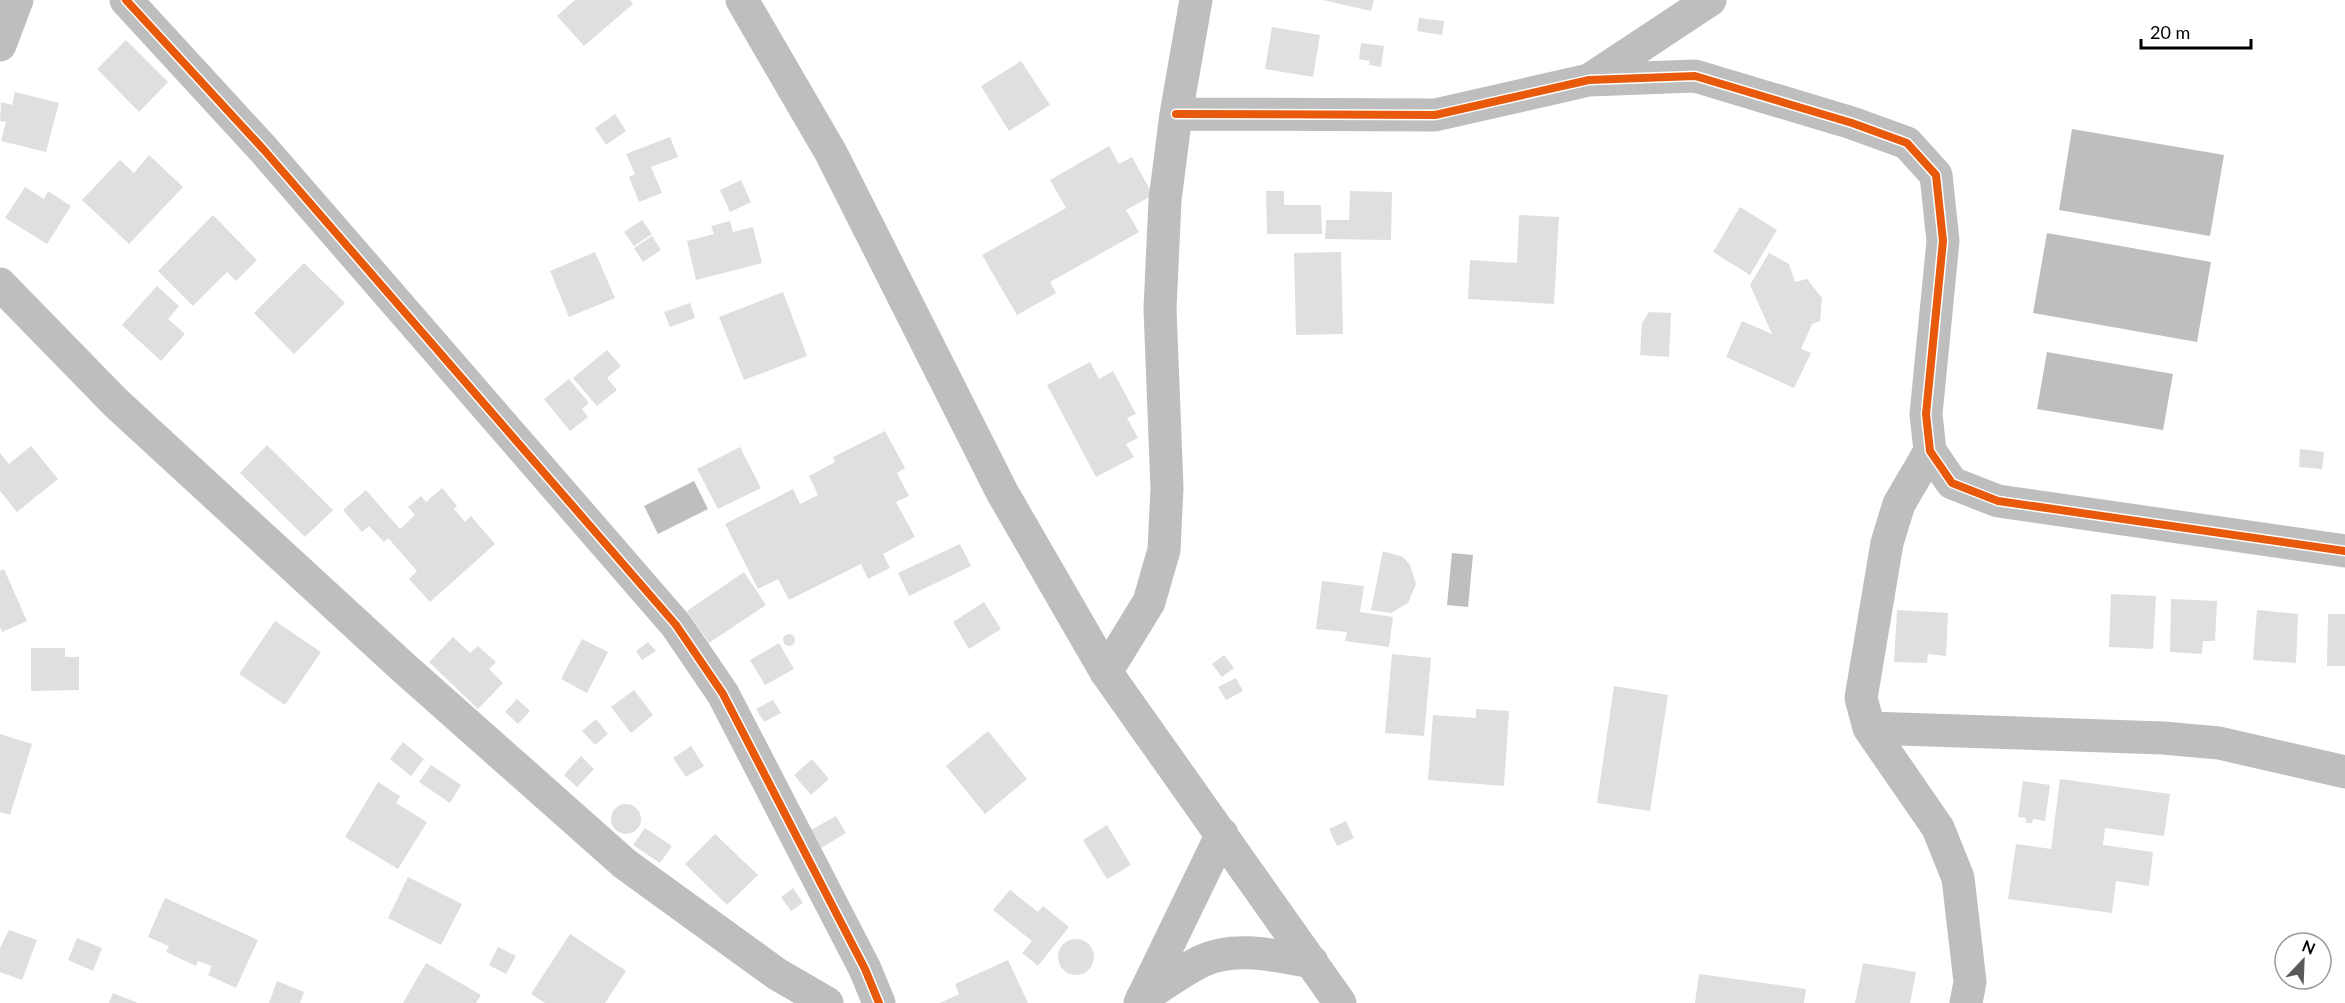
<svg xmlns="http://www.w3.org/2000/svg" width="2345" height="1003" font-family="Lato,sans-serif">
  <rect width="100%" height="100%" fill="#fff"/>
  <path fill="#bebebe" d="M2072 129 2224 155 2210 236 2059 210Z
    M2047 233 2211 262 2197 342 2033 313Z
    M2047 352 2173 374 2163 430 2037 409Z
    M694 481 708 509 658 534 644 506Z
    M1452 553 1473 555 1468 607 1447 605Z"/>
  <path fill="#dfdfdf" d="M575 0H630L633 4 584 46 557 16Z
    M1323 0H1374L1371 11Z
    M1419 18 1444 21 1442 35 1417 31Z
    M1272 27 1320 35 1313 77 1265 69Z
    M126 40 168 82 139 112 97 69Z
    M1361 43 1384 46 1381 67 1369 65 1370 61 1359 59Z
    M1021 61 1050 105 1009 131 981 86Z
    M15 92 59 103 46 152 1 141 6 122 0 121 1 102 12 105Z
    M615 114 626 131 606 145 595 128Z
    M670 137 678 157 651 167 662 193 639 202 629 177 635 174 626 154Z
    M1109 146 1119 164 1132 157 1153 195 1126 210 1139 232 1050 282 1056 293 1017 315 982 255 1066 208 1050 180Z
    M149 155 183 187 129 244 82 200 120 160 134 173Z
    M741 180 751 202 730 212 720 190Z
    M25 187 44 199 48 191 71 206 47 244 5 218Z
    M1266 191H1284V205H1321L1322 234H1267Z
    M1350 191 1392 192 1391 240 1325 239 1326 220H1349Z
    M1740 207 1777 230 1750 275 1713 252Z
    M213 215 257 260 236 281 227 272 193 306 158 271Z
    M1519 215 1559 217 1554 304 1468 299 1470 260 1517 263Z
    M642 220 652 234 634 246 624 232Z
    M730 221 733 232 753 227 762 263 696 280 687 241 714 234 711 226Z
    M652 236 661 250 643 262 634 248Z
    M595 252 615 298 569 317 550 271Z
    M1341 252 1343 334 1296 335 1294 253Z
    M1769 253 1789 264 1795 282 1807 279 1822 298 1820 321 1812 324 1801 349 1811 353 1794 388 1726 357 1742 321 1772 334 1750 285Z
    M304 263 345 303 294 354 254 313Z
    M157 286 179 306 168 319 185 334 161 361 122 325Z
    M783 292 807 356 744 380 719 317Z
    M690 303 695 318 670 327 664 312Z
    M1649 312 1671 313 1669 357 1640 355 1642 323Z
    M607 350 621 366 607 378 617 390 597 406 573 378Z
    M1090 362 1099 379 1113 371 1136 414 1127 418 1138 438 1126 444 1134 457 1096 477 1047 385Z
    M569 379 589 403 582 409 588 417 570 431 544 399Z
    M885 431 905 468 897 473 909 496 896 502 915 537 883 554 890 568 868 579 861 564 789 600 778 579 758 589 725 524 793 489 800 504 818 495 809 476 835 462 833 457Z
    M267 445 333 510 305 537 240 473Z
    M31 446 58 479 17 512 0 491V453L9 464Z
    M740 447 761 488 718 509 697 469Z
    M2300 449 2324 452 2322 469 2299 467Z
    M442 488 457 506 454 509 465 522 471 516 495 544 430 602 409 579 417 571 388 538 384 542 369 526 362 532 343 510 366 490 400 529 415 515 408 507 421 496 426 502Z
    M960 544 971 566 909 596 898 573Z
    M1383 551 1403 557 1410 565 1416 584 1408 603 1391 613 1371 610Z
    M4 569 27 621 2 632 0 627V571Z
    M744 572 766 605 709 643 687 611Z
    M1322 581 1364 586 1360 612 1393 617 1389 647 1345 641 1347 632 1316 629Z
    M2111 594 2156 596 2153 649 2109 647Z
    M2171 599 2217 601 2215 641H2203L2202 654 2170 652Z
    M984 602 1001 629 969 649 953 622Z
    M1897 610 1948 613 1946 656 1928 654 1927 663 1894 662Z
    M2257 610 2298 614 2296 663 2253 660Z
    M2328 614H2345V666H2327Z
    M275 621 321 652 285 705 239 674Z
    M783 640a6 6 0 1 1 12 0a6 6 0 1 1-12 0Z
    M453 637 470 653 478 646 496 662 489 669 503 683 478 709 429 662Z
    M582 639 608 652 587 693 561 679Z
    M648 642 656 651 642 660 636 651Z
    M779 643 794 669 765 685 750 660Z
    M31 648H65V657H79V690L31 691Z
    M1392 654 1431 658 1424 736 1385 733Z
    M1224 655 1234 668 1222 677 1212 664Z
    M1236 678 1243 691 1226 700 1218 687Z
    M1614 686 1668 695 1650 811 1597 803Z
    M634 690 653 715 631 733 611 707Z
    M517 699 530 711 518 724 505 712Z
    M773 700 781 713 764 722 756 709Z
    M1476 709 1509 711 1504 786 1428 780 1433 715 1476 718Z
    M596 719 608 734 595 745 582 731Z
    M988 731 1027 779 985 814 946 766Z
    M0 734 32 744 10 815 0 812Z
    M403 742 424 759 411 776 390 759Z
    M691 746 704 766 686 777 673 758Z
    M581 756 594 769 577 787 564 775Z
    M812 759 829 779 811 795 794 775Z
    M431 765 461 785 450 803 419 782Z
    M2060 779 2170 794 2164 836 2105 828 2103 845 2153 852 2149 886 2116 881 2112 913 2008 899 2016 844 2051 849Z
    M2023 781 2050 785 2045 821 2033 819 2032 823H2026V818L2018 817Z
    M378 782 400 796 396 803 427 822 398 869 345 837Z
    M611 819a15 15 0 1 1 30 0a15 15 0 1 1-30 0Z
    M836 816 846 833 821 848 811 830Z
    M1346 821 1354 838 1337 846 1329 829Z
    M1107 825 1131 865 1107 879 1083 840Z
    M645 828 672 846 660 863 633 845Z
    M715 834 758 875 727 905 685 864Z
    M408 877 462 904 441 945 388 918Z
    M793 888 803 903 791 911 781 897Z
    M1010 890 1038 912 1043 906 1069 927 1038 966 1022 953 1032 941 993 910Z
    M165 898 258 940 236 988 208 975 212 966 198 961 196 966 166 952 169 946 148 937Z
    M9 930 37 940 22 980 0 972V948Z
    M570 934 626 971 605 1003H545L531 994Z
    M77 938 102 948 93 971 68 960Z
    M1058 957a18 18 0 1 1 36 0a18 18 0 1 1-36 0Z
    M498 947 516 956 506 974 489 965Z
    M1008 960 1028 1003H940L959 994 955 984Z
    M426 963 481 995 476 1003H403Z
    M1863 963 1916 972 1910 1003H1855Z
    M1699 974 1806 989 1804 1003H1695Z
    M277 981 304 992 300 1003H269Z
    M113 993 138 1003H109Z"/>
  <g fill="none" stroke-linecap="round" stroke-linejoin="round">
    <path stroke="#bebebe" stroke-width="33" d="M126 0 264 150 676 625 723 694 865 969 879 1003
      M0 45 17 0
      M1589 80 1710 0
      M1176 114 1435 115 1589 80 1695 76 1852 123 1907 143 1936 175 1943 241 1926 414 1930 451 1952 483 1998 501 2345 551
      M0 284 116 403 404 668 625 864 777 974 827 1003
      M1930 451 1899 504 1887 543 1861 698 1869 728 1938 828 1958 878 1970 982 1966 1003
      M1106 672 1149 602 1164 550 1167 488 1160 309 1165 200 1176 114 1196 0
      M1869 728 2163 738 2219 743 2345 772"/>
    <path stroke="#bebebe" stroke-width="33" d="M742 0 831 153 1002 492 1106 672 1340 1003
      M1142 998C1162 986 1181 971 1202 961 1235 945 1277 956 1312 962
      M1140 1003 1222 834"/>
    <g stroke="#fff" stroke-width="11">
      <path id="cycleway" d="M126 0 264 150 676 625 723 694 865 969 879 1003
        M1176 114 1435 115 1589 80 1695 76 1852 123 1907 143 1936 175 1943 241 1926 414 1930 451 1952 483 1998 501 2345 551"/>
    </g>
    <use href="#cycleway" stroke="#e8590c" stroke-width="8"/>
  </g>
  <g transform="translate(2303 961) rotate(23)"><circle r="28" fill="#ffffff" stroke="#999999" stroke-width="1.5"/>
  <path d="M0-4.5L10 22L0 15L-10 22Z" fill="#595959"/>
  <text y="-9" font-size="16" font-weight="bold" text-anchor="middle" fill="#000000">N</text>
  </g>
  <path d="M2141 39v9h110v-9" fill="none" stroke="#000000" stroke-width="3"/>
  <text x="2150" y="39" font-size="18" fill="#000000" stroke="#ffffff" stroke-width="4.5" paint-order="stroke">20 m</text>
</svg>
